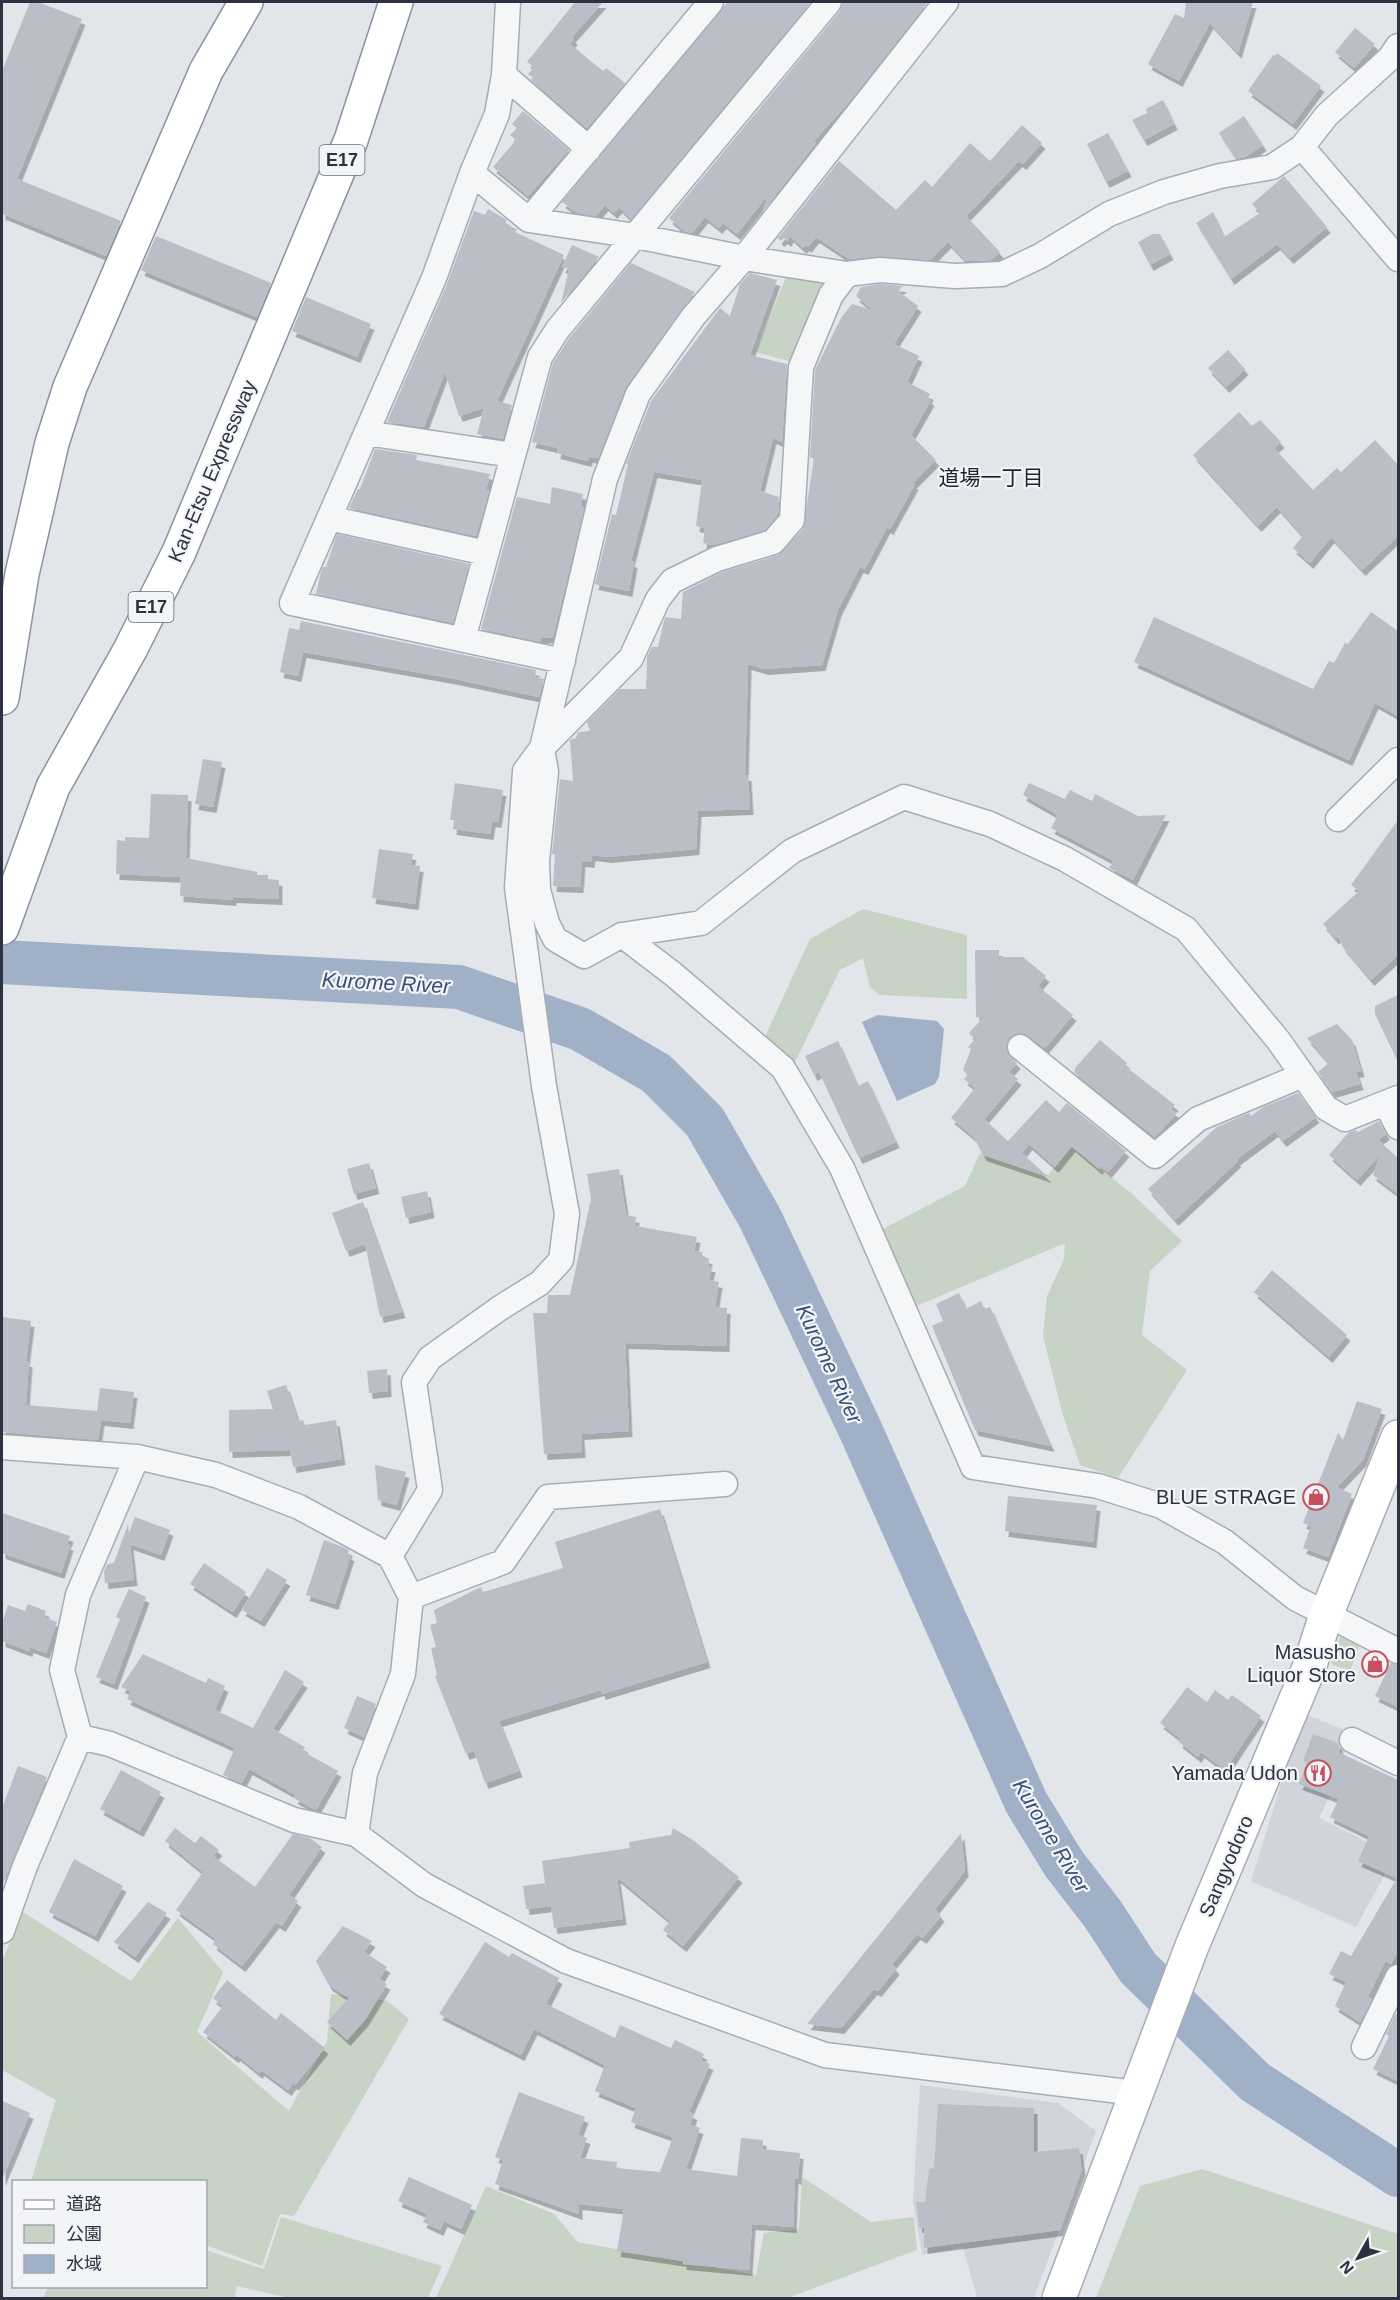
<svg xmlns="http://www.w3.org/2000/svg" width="1400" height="2300" font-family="Helvetica,'Noto Sans JP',sans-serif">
  <defs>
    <filter id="shadow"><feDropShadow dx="3.5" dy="6" stdDeviation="0" flood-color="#0004"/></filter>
  </defs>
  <rect width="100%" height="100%" fill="#e2e5ea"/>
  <path fill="#d1d4db" d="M1303 1713 1342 1729 1345 1746 1342 1771 1319 1818 1395 1856 1356 1927 1251 1881Z
    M920 2085 1058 2103 1096 2131 1034 2298H977L963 2247 922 2255 913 2201Z"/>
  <path fill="#c7d3c4" d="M786 277 826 284 796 363 756 352Z
    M863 909 967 935V999L880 995 870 987 863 958 840 970 793 1066 762 1043 810 939Z
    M1071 1147 1130 1192 1182 1241 1150 1271 1142 1335 1187 1370 1118 1478 1080 1465 1062 1412 1043 1336 1047 1296 1064 1259 1065 1243 912 1308 877 1232 965 1186 980 1153 1048 1175Z
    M1340 1637 1360 1644 1350 1671 1331 1664Z
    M23 1912 131 1981 178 1918 223 1972 197 2032 289 2111 327 2041 331 1994 387 2001 409 2019 294 2216 280 2214 262 2266 206 2245V2182L31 2181 56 2100 2 2070V1961Z
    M1202 2169 1398 2234V2298H1096L1140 2186Z
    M802 2177 871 2222 914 2217 917 2250 787 2298H436L486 2186 554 2214 578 2242 756 2275 764 2233 799 2229Z
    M281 2217 442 2266 428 2298H289L237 2286 234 2298H43L48 2287 206 2286V2250L264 2269Z"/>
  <path fill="#a0b1c7" d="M878 1015 937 1021 944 1029 939 1077 935 1084 897 1101 862 1022Z"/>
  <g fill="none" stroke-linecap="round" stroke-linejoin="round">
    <path stroke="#a0b1c7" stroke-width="44" d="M2 962 459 987 580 1029 656 1073 705 1122 760 1218 860 1429 1026 1802 1064 1864 1102 1913 1138 1968 1255 2082 1398 2175"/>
  </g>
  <path fill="#babec6" filter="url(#shadow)" d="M30 2H38L82 19 17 179 121 221 106 256 3 214 2 216V71Z
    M575 2H603L572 37 574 39 570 44 603 71 606 68 625 83 587 128 531 80 533 78 528 74 534 67 527 62Z
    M728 2H811L631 219 619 207 614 213 605 205 596 216 577 213 562 202Z
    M843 2H928L849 102 814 141 816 143 763 211 768 195 737 234 723 223 719 228 705 217 692 233 684 231 669 218 840 11Z
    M1186 2H1253L1238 53 1210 23 1179 81 1148 64 1175 14 1184 18Z
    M1355 28 1375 44 1354 68 1335 52Z
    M1277 53 1321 86 1293 124 1248 91 1273 55 1275 56Z
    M1163 100 1174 124 1144 140 1132 120 1147 113 1146 109Z
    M523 111 569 150 528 196 493 167 516 140 510 135 517 128 512 124Z
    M1244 116 1263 145 1245 157 1236 159 1219 133Z
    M1022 125 1042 143 1023 164 1019 161 966 216 1000 252 992 260 966 261 948 242 930 260 881 256 849 259 816 237 808 247 806 245 803 248 790 236 788 241 784 238 781 241 778 238 839 161 896 210 925 180 932 187 970 143 990 161Z
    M1108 133 1128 171 1106 182 1087 144Z
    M1284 176 1327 227 1290 258 1277 244 1231 279 1196 223 1213 212 1224 237 1260 213 1252 204Z
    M488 209 507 220 504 224 517 229 515 232 564 255 497 401 512 405 503 439 477 434 484 408 459 416 445 372 424 427 387 422 447 284 474 211 485 215Z
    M1153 234H1160L1170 254 1150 265 1138 242Z
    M156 236 271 283 257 317 141 270Z
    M572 245 599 257 561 303 569 269 562 267Z
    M631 263 695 292 626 386 598 458 589 457 588 461 557 453 558 448 532 442 553 363 570 337Z
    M750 273 777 280 750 355 787 364 782 442 773 438 760 491 779 497 778 514 765 530 714 545 703 543 705 528 696 526 702 480 654 472 631 561 634 562 629 591 595 584 612 514 616 515 628 464H626L651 401 720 308 730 316 740 284Z
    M880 284 903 286 898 291 918 306 894 344 919 356 907 382 930 394 928 398 931 400 911 435 936 460 913 483 915 484 890 529 887 527 865 569 860 567 838 610 822 665 765 669 748 664 745 775H748L750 809 698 811 696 849 608 857 592 855 591 862 582 861 580 887 553 886 555 855 552 854 560 779 573 781 570 740 576 738 578 732 590 731 587 722 620 689H646L647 657 652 647H658L665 617 681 619 683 592 722 572 778 555 803 529 814 459 810 457 815 370 841 318 852 304 873 310 856 296 861 287Z
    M306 297 371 324 357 357 292 331Z
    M1228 350 1245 369 1226 387 1208 368Z
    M1239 412 1252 426 1260 420 1281 442 1274 448 1313 490 1337 468 1341 472 1375 440 1398 465V536L1362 570 1331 537 1310 563 1293 548 1303 536 1277 507 1258 526 1193 455Z
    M375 449 417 455 416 460 490 474 486 490 489 491 476 536 349 508 358 489H360Z
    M552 487 583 494 581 507 584 508 553 637 541 638V642L481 629 517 497 550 504Z
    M337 534 469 564 453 623 316 594 321 572 323 567H326Z
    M1371 612 1398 631V716L1375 703 1349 760 1134 662 1154 617 1313 689 1329 661 1334 663 1345 643 1348 644Z
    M301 621 536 670 535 677 544 679 539 697 455 679 303 652 298 676 280 672 289 628 299 630Z
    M203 759 222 762 213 807 195 804Z
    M455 783 503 790 498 822 492 821 490 834 453 829 454 820H450Z
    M1029 783 1065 799 1070 790 1092 801 1095 794 1138 816 1166 815 1133 880 1109 868 1114 861 1051 828 1058 815 1023 795Z
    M151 794 188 795 186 858 257 872V875H268V879L279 880V899L233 897V900L180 896 181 877 116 874 117 840 125 841V837L149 838Z
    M1398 820V955L1371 980 1343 947 1338 937 1335 938 1323 924 1359 891 1351 885Z
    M379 849 413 854 411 865 420 866 415 904 372 898Z
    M975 950H999V957H1023L1046 976 1038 986 1073 1015 1045 1048 1023 1033 1009 1038 1007 1052 1017 1063 1009 1072 1018 1079 984 1119 1008 1141 1046 1100 1059 1112 1067 1103 1126 1151 1108 1172 1101 1166 1099 1169 1072 1146 1055 1167 1029 1144 1022 1153 1048 1177 983 1155 974 1137 951 1118 975 1088 964 1079 968 1075 963 1070 971 1049 968 1047 975 1039 969 1033 983 1018 976 1017Z
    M1398 995V1062L1375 1014V1006Z
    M1337 1024 1352 1040 1361 1071 1356 1072 1360 1084 1332 1092 1318 1072 1329 1063 1307 1038Z
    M1100 1040 1127 1063 1125 1066 1175 1105 1171 1109 1177 1113 1155 1137 1075 1073V1068Z
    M838 1041 858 1086 868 1081 896 1142 859 1158 819 1072 814 1075 805 1056Z
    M1298 1093 1316 1117 1283 1141 1275 1131 1236 1160 1238 1161 1175 1220 1148 1189 1217 1127 1249 1113 1251 1116 1263 1107Z
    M1379 1121 1386 1134 1378 1140 1398 1158V1194L1373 1175 1380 1155 1357 1180 1329 1155 1348 1133 1355 1130 1358 1132Z
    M369 1163 376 1188 354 1194 347 1169Z
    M619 1169 626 1215 636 1217 635 1226 697 1237 694 1251 702 1252V1255L709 1259 708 1266H712L709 1280 719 1282 715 1307 727 1308 726 1346 625 1343 629 1431 581 1434 582 1452 544 1454 533 1313H547L548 1295H570L591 1199 587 1174Z
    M427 1191 431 1212 406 1218 401 1197Z
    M363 1202 368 1217 402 1312 380 1317 365 1244 346 1251 332 1213Z
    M1272 1270 1347 1335 1329 1357 1254 1292Z
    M959 1293 966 1309 981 1301 984 1309 990 1307 1051 1446 975 1430 932 1326 943 1321 936 1304Z
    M2 1317 31 1321 26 1361H29L26 1405 97 1411 100 1388 134 1392 130 1423 101 1420 98 1440 2 1432Z
    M387 1369 388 1391 369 1393 367 1371Z
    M286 1385 298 1421 303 1420 305 1425 336 1420 342 1459 293 1467 290 1450 229 1452V1410L273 1409 267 1391Z
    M1357 1401 1382 1409 1363 1460 1337 1487 1352 1494 1328 1557 1303 1548 1311 1526 1303 1523 1338 1433 1343 1440Z
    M375 1465 406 1472 397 1505 378 1500Z
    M1008 1496 1097 1505 1093 1542 1005 1531Z
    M660 1509 707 1662 602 1694 601 1690 499 1721 519 1771 485 1783 474 1751 466 1754 435 1676 437 1675 431 1648 436 1647 430 1625 437 1623 434 1610 481 1587 483 1592 563 1568 555 1542Z
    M2 1513 70 1536 67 1544 70 1545 61 1573 2 1553Z
    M135 1517 170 1530 161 1555 130 1544 134 1580 105 1583 104 1571 107 1564 114 1563 128 1524 129 1533Z
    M324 1540 343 1547 349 1550 348 1554 351 1555 335 1604 306 1595Z
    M204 1563 246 1592 233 1612 190 1584Z
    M267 1568 287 1580 261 1621 242 1610Z
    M129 1589 146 1597 114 1684 96 1677 120 1619 116 1617Z
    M28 1604 46 1611 44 1617 57 1622 46 1653 30 1647 29 1651 2 1641V1623L8 1605 25 1611Z
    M143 1654 206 1683 208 1678 225 1686 215 1710 253 1728 285 1670 304 1682 273 1729 305 1747 302 1751 338 1771 316 1810 294 1798 296 1795 249 1769 242 1783 223 1775 235 1748 127 1699 131 1691 121 1687Z
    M1391 1663 1398 1665V1707L1375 1696Z
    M1187 1687 1207 1702 1215 1690 1228 1700 1232 1695 1261 1716 1225 1770 1201 1752 1198 1757 1179 1742 1181 1739 1160 1723Z
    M357 1696 376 1704 364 1737 344 1728Z
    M1313 1734 1338 1743 1340 1753 1398 1780V1950L1391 1964 1385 1961 1368 1997 1372 1999 1360 2022 1335 2006 1346 1982 1329 1974 1341 1951 1351 1956 1397 1878 1358 1861 1369 1836 1330 1817 1339 1799 1299 1784 1307 1763 1303 1761Z
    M18 1766 47 1777 2 1886V1808Z
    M121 1770 161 1792 140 1831 100 1809Z
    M175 1828 195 1843 201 1836 219 1850 213 1856 255 1887 293 1834 310 1838 322 1847 289 1895 298 1901 282 1926 276 1922 242 1966 213 1944 216 1939 176 1910 203 1872 165 1841Z
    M673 1828 693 1840 739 1877 683 1946 663 1930 670 1921 617 1877 623 1919 554 1928 551 1906 526 1909 523 1886 545 1883 542 1861 630 1848 629 1842 671 1835Z
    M961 1833 965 1871 935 1909 941 1916 923 1938 917 1934 892 1964 896 1969 878 1991 874 1989 841 2028 807 2024Z
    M74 1859 123 1886 95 1936 49 1912Z
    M148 1902 167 1913 135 1957 114 1942Z
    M343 1926 372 1941 364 1952 387 1967 379 1979 387 1984 365 2020 347 2040 327 2022 349 1998 329 1985 316 1961Z
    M485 1942 509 1957 512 1953 559 1978 546 2004 615 2038 620 2025 671 2048 675 2040 704 2054 701 2060 710 2064 689 2112 694 2114 690 2125 700 2128 686 2169 737 2176 741 2138 763 2140V2149L800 2153 798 2179 795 2178 793 2227 752 2224 749 2270 683 2264V2261L617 2251 624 2209 579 2204V2214L495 2184 503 2160 495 2157 519 2092 585 2117 578 2135 587 2138 580 2158 617 2162 616 2168 660 2172 673 2137 631 2122 636 2108 595 2091 605 2065 534 2029 521 2055 439 2014Z
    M227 1980 276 2020 281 2013 325 2048 295 2085 293 2083 288 2090 261 2070 259 2073 237 2055 235 2057 203 2032 223 2006 213 1998Z
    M1398 2014V2081L1373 2069 1389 2036 1386 2034 1395 2015Z
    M2 2101 30 2113 2 2180Z
    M938 2104 1034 2108V2152L1079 2148 1082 2169 1060 2230 924 2248V2228L919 2227 916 2202H925L929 2169 934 2168Z
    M409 2177 472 2205 461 2229 444 2221 440 2230 423 2222 427 2214 398 2201Z"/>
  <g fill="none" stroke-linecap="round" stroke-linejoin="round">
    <g stroke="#a8acb4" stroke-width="27">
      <path id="street" d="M508 2 504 75 497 114 472 173 434 278 292 603 563 661
        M946 2 744 258 693 317 638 394 605 479 542 748 546 772 537 861 538 890 547 923 555 939 584 956 622 935 701 923 792 851 904 797 990 824 1065 859 1186 929 1278 1040 1326 1108 1345 1119 1398 1098
        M504 75 589 149
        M1302 147 1398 259
        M472 173 529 220 636 236 744 258 847 274 880 270 955 276 1002 274 1040 256 1109 214 1164 192 1220 176 1272 167 1302 147 1327 115 1389 59 1398 46
        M529 220 711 2
        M366 433 512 455
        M329 518 486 553
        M463 639 540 357 558 329 829 2
        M1338 819 1398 760
        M622 935 673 974 783 1068 842 1168 973 1467 1098 1486 1161 1506 1225 1542 1295 1598 1398 1651
        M1020 1047 1155 1156 1198 1119 1303 1075
        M1386 1104 1398 1127
        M2 1447 137 1457 216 1475 299 1507 390 1556 411 1597 403 1674 365 1773 356 1834
        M390 1556 430 1490 414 1382 430 1358 500 1308 540 1283 561 1260 567 1214 544 1086 517 888 525 771 542 748 631 658 658 599 672 581 717 559 773 542 792 520 801 367 831 295 847 274
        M411 1597 503 1562 548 1497 725 1484
        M80 1737 110 1744 294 1820 356 1834 424 1885 566 1961 825 2055 1136 2093
        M1352 1740 1398 1763
        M2 1931 25 1866 80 1737 62 1670 78 1595 137 1457
        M1364 2047 1398 1977"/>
    </g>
    <g stroke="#a8acb4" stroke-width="36">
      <path id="secondary" d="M1059 2298 1192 1946 1309 1668 1326 1615 1398 1437"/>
    </g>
    <g stroke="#8b929f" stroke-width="36">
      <path id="highway" d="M2 698 22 574 52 443 70 387 206 71 246 2
        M2 928 53 787 130 650 179 552 351 140 396 2"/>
    </g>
    <use href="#street" stroke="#f5f6f8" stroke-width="24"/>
    <use href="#secondary" stroke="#fff" stroke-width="33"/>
    <use href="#highway" stroke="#fff" stroke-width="33"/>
  </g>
  <defs>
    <g id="shop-ring" transform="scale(1.35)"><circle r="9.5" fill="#f2f4f7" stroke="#c5515d" stroke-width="1.5"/><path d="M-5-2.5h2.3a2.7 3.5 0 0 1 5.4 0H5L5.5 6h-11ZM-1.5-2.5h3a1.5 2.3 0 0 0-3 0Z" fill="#c5515d"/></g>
    <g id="restaurant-ring" transform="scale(1.35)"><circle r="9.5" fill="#f2f4f7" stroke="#c5515d" stroke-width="1.5"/><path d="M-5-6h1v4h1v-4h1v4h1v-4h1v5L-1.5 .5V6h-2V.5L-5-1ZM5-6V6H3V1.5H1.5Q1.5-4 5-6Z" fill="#c5515d"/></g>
  </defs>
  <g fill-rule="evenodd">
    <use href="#shop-ring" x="1316" y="1497"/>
    <use href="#shop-ring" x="1375" y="1664"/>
    <use href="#restaurant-ring" x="1318" y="1773"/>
  </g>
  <g text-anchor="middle" stroke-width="4.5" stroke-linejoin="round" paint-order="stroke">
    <g fill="#f2f4f7" stroke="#676c78" stroke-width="1.5">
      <rect x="319.5" y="145" width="45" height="30" rx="4.5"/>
      <rect x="128.5" y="592" width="45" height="30" rx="4.5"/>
    </g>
    <g font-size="18" font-weight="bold" fill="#2c3241">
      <text x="342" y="166">E17</text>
      <text x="151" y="613">E17</text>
    </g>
    <g font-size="20" fill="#2c3241" stroke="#f2f4f7">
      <text transform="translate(212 471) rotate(-67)" y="7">Kan-Etsu Expressway</text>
      <text transform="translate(1226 1866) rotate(-67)" y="7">Sangyodoro</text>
    </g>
    <g font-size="20" fill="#2c3241" stroke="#f2f4f7" text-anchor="end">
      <text x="1296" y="1504">BLUE STRAGE</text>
      <text x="1356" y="1659">Masusho<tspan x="1356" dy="23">Liquor Store</tspan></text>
      <text x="1298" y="1780">Yamada Udon</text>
    </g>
    <g font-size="21" fill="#1e2332" stroke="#f2f4f7">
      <text x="991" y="485">道場一丁目</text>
    </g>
    <g font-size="21" font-style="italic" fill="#384f72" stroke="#f2f4f7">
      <text transform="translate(386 983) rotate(3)" y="7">Kurome River</text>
      <text transform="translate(829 1364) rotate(65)" y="7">Kurome River</text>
      <text transform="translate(1051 1836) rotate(59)" y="7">Kurome River</text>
    </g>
  </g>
  <rect width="1400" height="2300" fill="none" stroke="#2c3241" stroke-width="6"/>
  <rect x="12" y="2180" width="195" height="108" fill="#f2f4f7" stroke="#a3a6ae" stroke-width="1.5"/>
  <rect x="24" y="2200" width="30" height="9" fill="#ffffff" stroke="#a3a6ae" stroke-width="1.5"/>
  <text x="66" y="2210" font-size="18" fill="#2c3241">道路</text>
  <rect x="24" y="2225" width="30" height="18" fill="#c7d3c4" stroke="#a3a6ae" stroke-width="1.5"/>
  <text x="66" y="2240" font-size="18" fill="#2c3241">公園</text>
  <rect x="24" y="2255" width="30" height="18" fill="#a0b1c7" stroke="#a3a6ae" stroke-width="1.5"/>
  <text x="66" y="2270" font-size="18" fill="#2c3241">水域</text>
  <g transform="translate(1358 2258) rotate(230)" stroke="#f2f4f7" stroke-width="4.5" paint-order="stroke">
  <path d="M0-4.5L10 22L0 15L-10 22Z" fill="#2c3241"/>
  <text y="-9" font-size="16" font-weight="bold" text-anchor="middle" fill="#2c3241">N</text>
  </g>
</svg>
